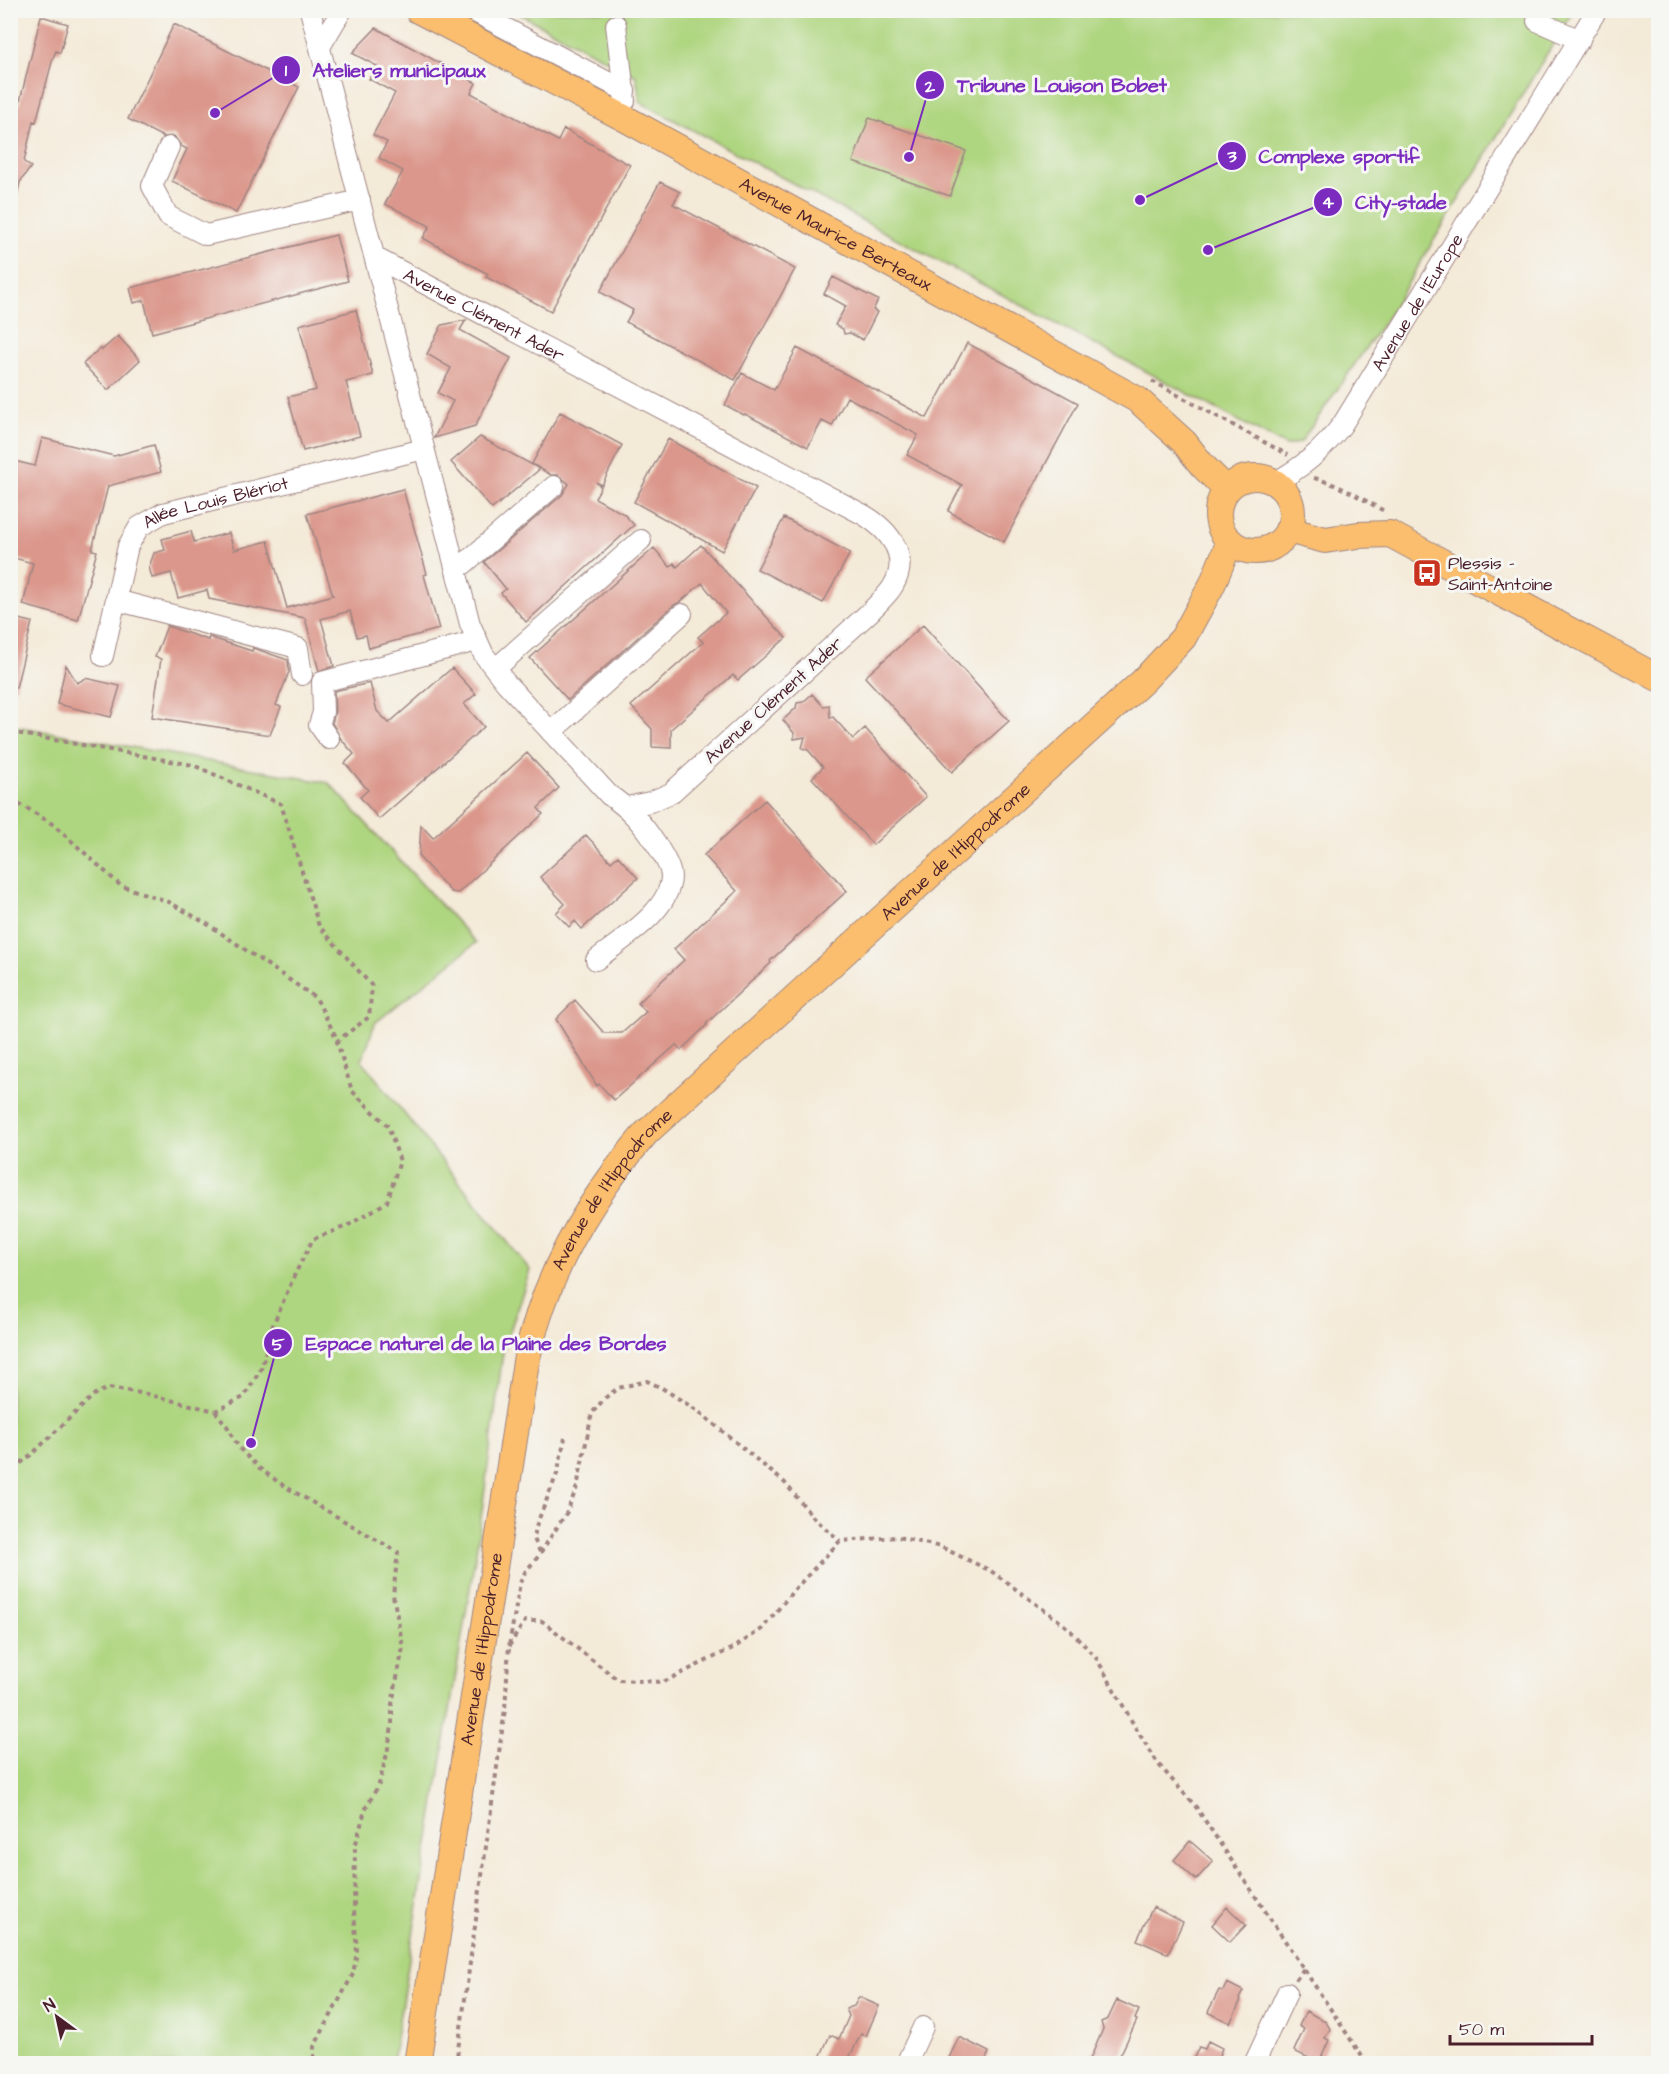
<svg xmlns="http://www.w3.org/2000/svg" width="1669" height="2074" font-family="'Architects Daughter',sans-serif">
  <rect width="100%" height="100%" fill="#f6f6f2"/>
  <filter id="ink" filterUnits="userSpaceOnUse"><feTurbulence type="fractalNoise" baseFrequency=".0167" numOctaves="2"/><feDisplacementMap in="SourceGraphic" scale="12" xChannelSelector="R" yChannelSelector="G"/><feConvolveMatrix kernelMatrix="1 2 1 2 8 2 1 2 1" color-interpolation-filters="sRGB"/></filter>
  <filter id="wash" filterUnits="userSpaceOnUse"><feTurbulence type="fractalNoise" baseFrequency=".008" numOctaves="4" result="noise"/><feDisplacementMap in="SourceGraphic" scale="24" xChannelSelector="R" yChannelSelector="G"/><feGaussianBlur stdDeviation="1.35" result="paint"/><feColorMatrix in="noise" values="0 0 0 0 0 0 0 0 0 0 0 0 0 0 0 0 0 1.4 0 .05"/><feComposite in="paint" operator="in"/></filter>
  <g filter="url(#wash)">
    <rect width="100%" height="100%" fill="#f4ead8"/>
    <path fill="#aed57f" stroke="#7c7a55" stroke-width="1.5" d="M514 11H1573L1388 316 1301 442 1286 446 640 102 636 76Z
      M10 725 329 783 476 943 375 1023 362 1061 530 1270 503 1352 479 1533 392 2063H11Z"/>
    <g id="blocks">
      <path fill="#db978b" d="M41 16 68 24 60 53 56 51 53 58 36 122 33 121 24 162 31 167 20 182 17 196H10V114L13 103 19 105Z
        M174 24 299 87 236 213 172 181 187 149 181 146 174 136 163 137 128 119Z
        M376 28 476 83 471 93 558 141 564 129 630 165 551 311 486 277 488 274 423 238 430 226 385 204 403 171 379 158 387 142 373 135 395 93 369 79 377 66 352 53Z
        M869 118 966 151 950 196 853 162Z
        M660 182 680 192 673 204 795 269 735 380 626 322 633 310 600 292Z
        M336 235 348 281 152 333 144 300 134 303 130 288Z
        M833 277 878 300 873 310 877 312 863 340 850 333 844 334 843 329 835 325 846 306 824 294Z
        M356 310 373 375 346 382 360 436 303 451 288 397 316 390 299 325Z
        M466 320 460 330 511 358 475 426 434 438 453 401 438 393 451 368 427 354 442 325Z
        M118 336 140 360 108 390 83 364 100 348 102 350Z
        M967 343 1078 403 1004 542 948 511 962 485 907 455 918 435 847 397 832 426 822 421 808 447 745 414 744 415 725 405 742 373 774 390 797 348 927 418Z
        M560 412 622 445 602 485 596 482 601 487 595 498 624 514 634 525 526 622 501 593 506 589 484 562 562 495 569 484 558 475H551L532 464Z
        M480 437 540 469 492 509 451 462Z
        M42 438 114 456 154 445 161 472 108 486 92 550 97 551 78 620 23 605 33 563 10 557V460L35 466Z
        M668 439 756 488 722 551 634 502Z
        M403 489 427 574 424 575 439 629 369 648 366 635 357 637 350 611 321 619 334 666 319 671 305 618 209 599 207 590 178 598 171 573 152 578 149 567 154 553 165 550 162 539 191 531 194 542 229 533 234 550 268 541 287 608 333 595 307 514Z
        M784 518 850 553 823 603 757 569Z
        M701 545 786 638 738 680 733 675 671 729V748L652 747V729L631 706 703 642 698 637 726 613 702 583 680 602 674 605 568 700 530 658 654 548 670 567 674 563 677 567Z
        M10 617 32 622 16 688H10Z
        M923 625 1009 721 952 772 865 677Z
        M167 626 208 640 209 637 252 651 253 648 288 660 289 672 276 705 281 707 270 735 152 717 161 659 155 657Z
        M66 665 77 683 86 678 120 686 111 717 57 704Z
        M452 668 476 694 464 704 484 727 379 819 360 797 368 790 345 763 354 754 341 739 332 723 335 712 334 691 370 683 377 711 389 723Z
        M812 694 823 706 829 705 830 718 833 717 853 739 865 728 926 797 873 845 812 778 823 767 808 750 802 748 805 737 794 739V733L783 720 796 708 797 703 803 702Z
        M527 753 559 788 538 808 543 814 458 893 451 892 419 857 421 825 433 838Z
        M765 800 847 891 770 961 771 963 706 1024 707 1025 681 1050 676 1045 614 1100 599 1084 597 1086 556 1019 575 1000 604 1033H622L646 1012 638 1003 684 960 674 949 737 891 704 855Z
        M586 835 611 862 618 856 638 878 582 929 575 921 569 927 556 913 565 904 540 877Z
        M1190 1841 1213 1861 1196 1880 1174 1860Z
        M1153 1907 1183 1922 1168 1954 1137 1940Z
        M1227 1907 1246 1925 1230 1942 1212 1925Z
        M1227 1983 1243 1991 1239 1999 1241 2000 1230 2023 1208 2012 1219 1990 1223 1991Z
        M859 1997 879 2006 866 2036 861 2034 846 2064H817L830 2035 839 2039 849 2016 846 2009 854 2006Z
        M1117 2000 1139 2010 1135 2019 1137 2020 1116 2064H1088L1103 2029 1101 2022 1108 2019Z
        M1306 2011 1326 2022 1330 2029 1325 2038 1329 2040 1319 2063 1294 2051 1304 2029 1299 2026Z
        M959 2037 989 2052 984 2064H946Z
        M1208 2041 1222 2048 1219 2056 1236 2064H1191L1199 2047 1205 2049Z"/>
    </g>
  </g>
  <g filter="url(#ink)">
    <use href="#blocks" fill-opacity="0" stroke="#9f8482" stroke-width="1.5"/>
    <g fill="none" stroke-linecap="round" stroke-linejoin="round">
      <g stroke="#9f8482" stroke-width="22">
        <g id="minor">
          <path d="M310 10 455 567 470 624 484 655 506 683 609 795C630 809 642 823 656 844 662 853 671 867 671 877 670 911 621 940 596 960"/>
          <path d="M471 10 625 91"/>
          <path d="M1537 21 1580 40"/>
          <path d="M616 25 625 101"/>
          <path d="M320 47 342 10"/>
          <path d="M169 147 152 186 168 216 206 235 360 200"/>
          <path id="s1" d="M376 258 864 515C889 530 911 556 893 586 888 595 878 603 871 611L671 793 650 802 627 807"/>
          <path id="s2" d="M1274 483C1304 466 1321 452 1342 425L1597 10"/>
          <path d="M455 567 464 564 554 486"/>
          <path d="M116 600 298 648 302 675"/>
          <path id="s3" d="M103 656 128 546 139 527 163 513 424 449"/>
          <path d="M495 669 641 540"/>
          <path d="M551 732 682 614"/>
          <path d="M329 739 319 725 323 712 322 682 476 641"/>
          <path d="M906 2064 923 2027"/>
          <path d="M1254 2064 1287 1993"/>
        </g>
      </g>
      <g stroke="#9f8482" stroke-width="28">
        <g id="major">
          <path id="s4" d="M418 10 626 119 1138 400 1184 442 1202 465 1227 490"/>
          <circle cx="1255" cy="514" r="37"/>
          <path d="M1288 530 1325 540 1358 535 1390 534 1658 678"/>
          <path id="s5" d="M417 2064 526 1362C544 1276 589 1199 646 1133L1143 681 1183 638 1212 585 1230 541"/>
        </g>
      </g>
      <path stroke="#9f8482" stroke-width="4" stroke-dasharray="4.5 4.5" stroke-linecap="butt" d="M1152 381 1288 455
        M1314 478C1341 485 1362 499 1386 512
        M10 732 193 765 281 804 319 926 372 986 369 1017 337 1041
        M10 801 25 807 54 825 121 886 167 901 209 925 316 998 335 1035 352 1091 388 1126 400 1161 387 1202 347 1226 313 1239 295 1274 273 1325 261 1369 244 1397 215 1411 146 1394 109 1388 95 1394 33 1453 10 1472
        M215 1411 227 1426 239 1448 259 1468 284 1486 398 1552 393 1595 403 1647 392 1704V1726L387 1754 379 1784 365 1810 355 1847 354 1911 357 1952 353 1974 314 2047V2064
        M540 1552 534 1539 536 1526 557 1474 565 1438
        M509 1646 525 1621H542L618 1680 663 1682 735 1647 762 1629 793 1591 840 1541 898 1537 941 1547 991 1571 1062 1623 1076 1636 1097 1659 1135 1727 1159 1765 1196 1807 1367 2064
        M1296 1980 1304 1968
        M456 2064 505 1709 509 1646 520 1583 525 1572 537 1558 567 1512 577 1487 592 1413 605 1398 618 1388 647 1381 662 1388 698 1411 785 1483 814 1518 840 1541"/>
      <use href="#minor" stroke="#fff" stroke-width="20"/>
      <use href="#major" stroke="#fabe6e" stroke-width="26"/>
    </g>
  </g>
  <defs>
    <g id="bus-square" transform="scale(1.5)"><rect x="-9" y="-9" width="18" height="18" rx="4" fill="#c8321e" stroke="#f6f6f2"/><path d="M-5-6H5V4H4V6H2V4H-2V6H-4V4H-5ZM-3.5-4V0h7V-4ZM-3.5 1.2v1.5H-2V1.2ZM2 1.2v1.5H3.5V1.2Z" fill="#fff"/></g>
  </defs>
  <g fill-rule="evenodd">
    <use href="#bus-square" x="1427" y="573"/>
  </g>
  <g text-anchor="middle" stroke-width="6" stroke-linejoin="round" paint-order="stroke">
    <g font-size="18" fill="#4a1f2b" stroke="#f6f6f2">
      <text dy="6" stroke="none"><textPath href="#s4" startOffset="474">Avenue Maurice Berteaux</textPath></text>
      <text dy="6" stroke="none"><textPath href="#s2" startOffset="234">Avenue de l'Europe</textPath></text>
      <text dy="6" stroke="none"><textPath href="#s1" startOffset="122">Avenue Clément Ader</textPath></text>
      <text dy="6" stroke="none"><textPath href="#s3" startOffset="216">Allée Louis Blériot</textPath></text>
      <text transform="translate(773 700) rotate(-42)" y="6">Avenue Clément Ader</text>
      <text dy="6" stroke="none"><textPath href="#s5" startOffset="1390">Avenue de l'Hippodrome</textPath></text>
      <text dy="6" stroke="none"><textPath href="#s5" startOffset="906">Avenue de l'Hippodrome</textPath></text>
      <text dy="6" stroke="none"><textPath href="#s5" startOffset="420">Avenue de l'Hippodrome</textPath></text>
    </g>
    <g font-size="18" fill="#4a1f2b" stroke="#f6f6f2" text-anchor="start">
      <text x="1448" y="569">Plessis -<tspan x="1448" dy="21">Saint-Antoine</tspan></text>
    </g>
  </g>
  <path fill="none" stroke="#7b2cbf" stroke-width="2" d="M215 113L286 70M909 157L930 85M1140 200L1232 156M1208 250L1328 202M251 1443L278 1343"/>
  <g fill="#7b2cbf" stroke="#f6f6f2" stroke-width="2">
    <circle cx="215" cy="113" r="6"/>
    <circle cx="909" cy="157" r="6"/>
    <circle cx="1140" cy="200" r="6"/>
    <circle cx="1208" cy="250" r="6"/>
    <circle cx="251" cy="1443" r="6"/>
    <circle cx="286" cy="70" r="15"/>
    <circle cx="930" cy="85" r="15"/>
    <circle cx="1232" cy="156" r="15"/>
    <circle cx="1328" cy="202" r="15"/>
    <circle cx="278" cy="1343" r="15"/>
  </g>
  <g font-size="18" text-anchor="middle" font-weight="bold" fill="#fff">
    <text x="286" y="76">1</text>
    <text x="930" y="92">2</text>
    <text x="1232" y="162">3</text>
    <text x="1328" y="208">4</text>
    <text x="278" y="1350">5</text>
  </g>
  <g font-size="20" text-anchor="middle" font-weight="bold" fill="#7b2cbf" stroke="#f6f6f2" stroke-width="6" stroke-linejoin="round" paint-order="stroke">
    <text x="399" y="77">Ateliers municipaux</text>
    <text x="1062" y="92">Tribune Louison Bobet</text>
    <text x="1339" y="163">Complexe sportif</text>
    <text x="1401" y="209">City-stade</text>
    <text x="486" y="1350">Espace naturel de la Plaine des Bordes</text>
  </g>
  <rect width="1669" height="2074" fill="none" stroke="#f6f6f2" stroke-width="36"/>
  <g transform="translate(57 2017) rotate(327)" stroke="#f6f6f2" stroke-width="4.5" paint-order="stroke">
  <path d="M0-4.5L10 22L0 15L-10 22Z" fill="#4a1f2b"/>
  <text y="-9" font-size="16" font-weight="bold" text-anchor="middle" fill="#4a1f2b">N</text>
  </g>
  <path d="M1450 2035v9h142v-9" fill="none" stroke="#4a1f2b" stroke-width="3"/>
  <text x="1459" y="2035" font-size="18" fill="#4a1f2b" stroke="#f6f6f2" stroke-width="4.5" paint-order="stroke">50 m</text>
</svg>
